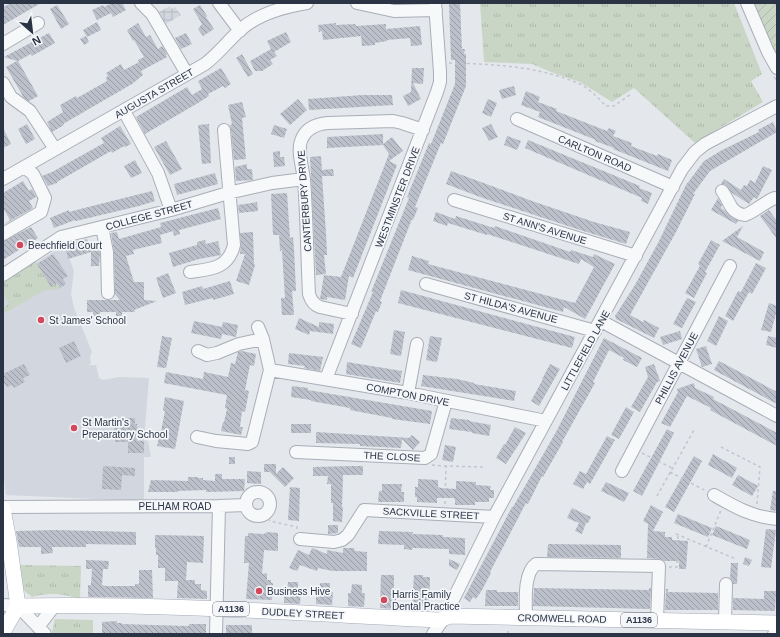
<svg xmlns="http://www.w3.org/2000/svg" width="780" height="637" font-family="Helvetica,sans-serif">
  <defs>
    <pattern id="industrial-grid" width="8" height="8" patternUnits="userSpaceOnUse"><rect width="8" height="8" fill="#d2d6de"/><path d="M0 4h8M4 0v8" fill="none" stroke="#b4b8c0"/></pattern>
    <pattern id="grass-tufts" width="24" height="20" patternUnits="userSpaceOnUse"><rect width="24" height="20" fill="#c9d6c5"/><path d="M3 7l-1-3M5 7V3M7 7l1-3M15 17l-1-3M17 17v-4M19 17l1-3" fill="none" stroke="#adb8ab"/></pattern>
    <pattern id="garden-furrows" width="10" height="10" patternUnits="userSpaceOnUse"><rect width="10" height="10" fill="#c9d6c5"/><path d="M-1 1l2-2M0 10L10 0M9 11l2-2" fill="none" stroke="#adb8ab"/></pattern>
    <pattern id="building-back-hatch" width="6" height="6" patternUnits="userSpaceOnUse"><rect width="6" height="6" fill="#bbc0ca"/><path d="M-1 5l2 2M0 0l6 6M5-1l2 2" fill="none" stroke="#989da6"/></pattern>
  </defs>
  <rect width="100%" height="100%" fill="#e4e7ec"/>
  <path fill="#d2d6de" d="M60 248 67 252 74 271 71 294 74 308 92 352 90 357 91 363 89 365H96L99 378 103 380 120 377 149 378 144 440 148 441 151 457H144V501L6 495 3 470V283Z"/>
  <path fill="url(#industrial-grid)" d="M170 6 171 9 175 7 181 15 166 24 159 12Z"/>
  <path fill="url(#grass-tufts)" d="M480 3H734L762 74 751 81 763 102 695 143 634 88 612 102 580 82 556 74 532 64 484 62Z
    M35 261 51 286 57 283 61 289 43 291 5 313 3 308 9 304 3 294V281Z
    M19 565 81 566 80 599C62 594 51 592 32 597L23 590Z
    M55 619 93 620V634H54L52 632Z"/>
  <path fill="url(#garden-furrows)" d="M746 3H777V72Z"/>
  <path fill="url(#building-back-hatch)" d="M11 3H41L3 25V7Z
    M112 3H122L126 10 113 17 111 13 97 20 92 10 103 5 104 7Z
    M460 3 462 49H465L464 54H466V86L443 144 441 143 415 207 418 208 413 220 412 219 380 301 382 302 378 312 376 311 361 348 351 344 373 292H371L409 198 407 197 429 143 431 144 455 84V60H451L449 4Z
    M57 5 69 24 61 29 50 9Z
    M200 5 207 16 206 17 214 29 203 36 198 29 202 24 193 9Z
    M97 22 101 30 87 37 83 30Z
    M138 23 146 37 150 35 158 49 162 46 167 54 166 55 167 57 141 71 143 75 132 84 63 124 64 125 52 132 47 122 63 112 60 105 76 96 77 98 107 81 106 78 108 76 106 73 121 64 124 70 139 62 138 60 144 57 134 40 133 41 127 30Z
    M336 23V25L355 24 356 26 386 24V29L420 26 422 45 411 46 410 38 387 40V41L375 43V45L362 46 361 36 323 40 322 31 319 32 318 25Z
    M286 32 291 42 274 52 277 56 270 60 273 64 262 71H255L250 61 271 49 267 41Z
    M49 33 55 43 32 56 31 54 18 61 38 96 29 101 24 98 6 67 17 61 4 57Z
    M186 33 192 44 181 49 175 38Z
    M86 36 89 42 84 45 80 39Z
    M242 54 253 74 248 77 236 58Z
    M221 68 231 84 225 88 223 86 208 94 209 96 198 103 145 134 136 117 187 87 192 95 202 89 198 81Z
    M412 68H424L423 84 413 83 421 99 408 106 403 96 411 92Z
    M514 86 516 95 502 99 499 90Z
    M526 91 540 97 538 102 557 109 556 111 607 131 609 128 616 131 613 136 632 143 631 146 657 156 658 154 672 160 668 171 613 149 614 148 595 141 596 140 538 117 540 112 521 105Z
    M363 95H392L393 105 309 110 308 99Z
    M298 99 307 110 290 125 280 114Z
    M488 99 497 103 491 117 482 113Z
    M242 102 246 117 242 118 246 159 234 160 231 129 230 125 232 124 228 105Z
    M773 122 777 132 710 171 693 194H695L676 232 630 315 643 322 644 320 659 328 654 338 616 319 615 316 635 285 658 243 686 185 704 161 722 150 759 132 758 130Z
    M27 124 35 139 26 144 18 129Z
    M209 124 211 163 202 164 198 125Z
    M491 124 498 137 489 141 482 128Z
    M274 125 287 129 284 138 271 134Z
    M120 126 131 144 125 147 124 146 112 153 111 151 57 182V183L48 186 42 176 52 172 104 143 101 138Z
    M3 128 11 144 3 148Z
    M383 134V144L392 137 403 151 389 161 397 165 353 278 349 276 345 300 327 297V300L320 299 324 275 341 277 389 154 383 145 327 148V137Z
    M507 136 521 141 517 150 504 145Z
    M528 140 640 186 639 188 652 193 648 204 641 201 642 198 525 148Z
    M166 141 182 169 170 175 154 147Z
    M280 151V157H284L285 166 274 167 273 152Z
    M321 156 322 170 333 169 334 176H322L326 233 327 255H324L326 274 316 275 310 157Z
    M135 160 142 173 131 178 124 166Z
    M247 164V169H252L253 180 236 181 235 167Z
    M763 166 772 170 757 199 754 197 749 204 732 193 725 184H721L724 179 741 190 744 185 747 186 750 180 755 183Z
    M451 171 532 201 594 222 630 232 626 244 580 230 480 197 446 184Z
    M215 173 218 184 177 195 174 184Z
    M23 181 29 191 32 189 36 197 29 201 33 208 3 225 10 220 3 208V193Z
    M152 191 155 201 139 206 76 221 75 220 54 228 50 218 69 210V212L92 206Z
    M287 193 290 238 293 237 294 249 296 291H292L294 315H282L281 298H285L282 250 280 251 279 235H273L271 194Z
    M718 198 722 205 721 208 724 210 731 217 738 221 736 224 711 210Z
    M257 202 258 211 239 213 238 205Z
    M218 208 221 219 179 230 180 234 174 236 173 231 160 235 162 243 133 250 134 254 126 256 134 282H144V300L157 301 134 310 135 312H122V316H116V312H100V316H93V312H87V300H120L115 294 114 252 111 233 117 232 119 239 161 227 160 223Z
    M769 210 777 221V239L760 216Z
    M436 212 455 219 456 216 494 228 495 226 570 252 571 250 593 257 594 254 615 264 585 319 564 307 563 312 408 270 412 256 429 261 428 264 575 303 594 267 581 259 579 264 487 234V235L448 223 447 226 433 221Z
    M743 226 737 237 764 252 760 261 722 241Z
    M31 227 38 238 3 260V241Z
    M253 232 254 264 255 265 249 285 236 281 245 254H240L241 245 240 233Z
    M87 239 89 243 97 242 100 253 99 266H91V252L68 259 66 249 72 248 71 243Z
    M205 240 206 244 218 241 221 255 199 259 173 267 169 253 197 245V242Z
    M711 240 720 245 705 272 707 273 694 298 685 293 700 266 698 264Z
    M53 254 68 276 63 279 66 284 60 288 57 283 51 287 37 264Z
    M756 263 766 268 752 294 749 292 733 321 725 316 738 291 741 292Z
    M168 273 176 293 163 298 156 278Z
    M230 281 234 294 213 300V298L185 305 182 292 202 286 203 289Z
    M401 290 575 337 572 348 398 303Z
    M687 298 696 302 682 328 673 324Z
    M769 303 777 306V310L771 332 761 330Z
    M719 316 728 321 716 346 707 341Z
    M299 318 319 327V322L334 324 333 334 310 331 309 335 295 329Z
    M194 321 222 327 223 322 238 325 236 337 222 334 221 339 191 333Z
    M394 330 405 332 401 356 390 354Z
    M680 331 682 339 663 345 660 337Z
    M162 336 172 338 166 368 157 367Z
    M430 336 442 338 437 362 426 360Z
    M768 336 777 338V348L766 345Z
    M604 338 642 358 637 367 623 360 624 358 609 350 593 382 595 383 562 442H563L543 477 542 476 528 504 526 503 490 572 491 573 482 590 476 599 473 597 470 602 464 598 512 507H513L556 432Z
    M74 341 81 356 66 363 59 348Z
    M706 346 712 364 702 367 696 349Z
    M242 351 256 354 254 366 250 365 245 390 249 391 245 412 242 411 240 427H243L241 435 221 431 223 422H224L227 409 225 408 227 395 164 383 166 372 203 379 204 372 228 377 231 363 235 364 238 352Z
    M289 353 323 357 320 371 304 368 305 366 288 364Z
    M719 361 777 392V404L714 370Z
    M347 362 402 371 400 383 346 374Z
    M24 364 30 375 23 378 25 382 14 388 12 385 7 387 3 381V374Z
    M550 364 560 369 539 406 531 401 543 379H542Z
    M654 364 660 381 657 382 640 412 631 407 648 377 645 367Z
    M423 375 457 379 474 383V384L516 391 514 401 421 386Z
    M694 383 695 388 714 397 713 399 777 433V446L710 410 711 408 687 396 670 427 661 423 678 392 677 389Z
    M292 386 308 388V390L432 411 430 424 392 419V418L350 410V408L311 401V400L291 397Z
    M165 397 184 401 175 449 157 446 159 438H154L156 430 161 431 165 411 163 410Z
    M626 407 634 412 619 439 611 435Z
    M114 418H135V424H137V441H144V453H128V442H115V435H114Z
    M451 418 469 420V421L491 425 489 436 472 433V432L449 429Z
    M291 424H311V433H291Z
    M515 427 526 433 506 464 496 458 504 444 505 445Z
    M667 429 674 433 642 496 633 491Z
    M316 432 409 438 412 435 420 442 413 450 402 439 401 448 360 446V444L316 443Z
    M607 436 615 440 590 484 587 482 583 489 573 484 580 471 586 474Z
    M445 445 456 447 453 462 442 460Z
    M713 454 737 468 732 478 708 465Z
    M694 456 702 461 674 512 665 507Z
    M229 457H235V464H229Z
    M264 464H276V474L283 467 294 478 285 487 270 472H264Z
    M103 466 135 468V476L122 475 121 490 102 489Z
    M354 466H363V475H343L342 507H343L342 522 333 521V503H331V484H327L328 476H313V467Z
    M247 471 261 472V484L247 483Z
    M215 474H222V479H245L244 491 206 492V490L178 491V492H148L151 480 188 481V477H198V478H203V480L215 481Z
    M738 475 758 486 752 496 732 485Z
    M418 479 438 480V487L441 488 456 489V481L476 482V485L491 486 490 490H494V498H489V502H475V505H455V499L453 498H437V503L417 502V497H415V487H418Z
    M606 482 629 493 624 502 601 491Z
    M382 484H402L401 492H404V502H378L379 491H382Z
    M290 487 300 488 299 521 288 520Z
    M773 491H777V511L770 510Z
    M651 505 663 512 653 531 665 532V537H672V540L688 541 686 569H679V561H664L660 559 647 558 648 524 643 521Z
    M572 508 591 517 588 523H586L582 534 575 531 579 523 567 518Z
    M678 514 712 528 708 537 674 523Z
    M328 525H338V533L328 534Z
    M716 526 750 540 747 549 712 535Z
    M766 529 776 530 771 568 761 567Z
    M55 530 136 532V545L86 544V547H52L53 553 41 554V547H19L16 531Z
    M379 531 413 532 412 534 443 535V537L465 538V555L449 554V549L412 548V550L404 549V545L378 544Z
    M267 532 278 533V551L264 550 262 574 267 573V580H271V583H273L272 600 246 599 249 563H244L245 536H248V533L264 534Z
    M155 535 204 536 203 563 187 562 186 580H195V584H201V590L207 591V599L177 598 178 581H165V568H158V555H156V548H155Z
    M548 544 621 545V558L547 557Z
    M312 548 327 554V550L343 553V548H354L355 551 367 552V571H333L318 568 317 571 300 565 297 571 289 568 298 550 309 555Z
    M745 557 752 560 749 566 743 564Z
    M449 559 460 564 457 570 449 566Z
    M86 560 109 561 108 569H103L102 585 106 586H135V584H139V570H152L153 598 88 597V585H91L92 569H86Z
    M731 563H738L737 584H733L730 578Z
    M381 575H394V595H396V609L380 608Z
    M414 575H423V577H430L429 606 412 605Z
    M288 582H298V591H301L300 604 284 603V591H287Z
    M320 583H330V592H333L332 605 316 604V592H319Z
    M352 584 362 585V593H365L364 607 348 606V593H351Z
    M534 588 649 590V588H651L650 609 533 606Z
    M666 589H668V592L718 593V610H665Z
    M486 590H497V592H518V606H485Z
    M764 591H776L775 611 733 610V598L764 599Z
    M117 621V623H122V624L152 625 189 626V624H206V634H104L102 633V622Z
    M226 625H252V634H226Z"/>
  <g fill="none" stroke-linecap="round" stroke-linejoin="round">
    <g stroke="#a9aeb7" stroke-width="14">
      <path id="minor" d="M141 3 152 14 187 74
        M219 3 240 31
        M357 3 394 11 436 10
        M747 3 768 52 777 68
        M3 44 38 23
        M3 83 11 97 30 111 55 149
        M124 111 158 173 171 210
        M517 119 673 187
        M3 179 205 64C218 54 227 42 239 31 257 14 282 7 307 3
        M722 191C726 196 728 202 732 208 734 211 740 215 745 215 751 214 766 201 775 198
        M454 200 636 256
        M102 227 107 252 108 293
        M3 234 41 212 45 198 33 174 24 167
        M190 272C211 269 228 269 234 245L224 130
        M3 275 61 237 171 210 228 193 272 183 304 179
        M426 284 595 331
        M352 314 320 307C314 305 311 301 309 294 307 256 307 218 304 180 303 169 297 151 301 141 305 129 316 124 328 123L393 121 402 123 423 130
        M601 321 777 416
        M198 351 207 355 217 353 239 344 263 339
        M270 370 408 393 546 421
        M326 379 437 92 440 82V72L435 3
        M408 393 417 344
        M197 437 216 441 248 444 252 442 270 370 263 339 258 327
        M296 452 425 458 431 454 446 401
        M622 471 730 266
        M246 504a12 12 0 1 1 24 0a12 12 0 1 1-24 0Z
        M714 495C735 507 752 517 777 519
        M219 506 246 505
        M3 507 219 506 216 634
        M300 539 334 542 342 540 348 535 364 510 494 517
        M3 605 18 606 45 634
        M526 618C526 604 523 573 536 564L659 566 657 621
        M725 622 726 584
        M38 627 55 605
        M433 634 444 618 494 517 682 169 695 152 705 144 777 106
        M774 634 777 629"/>
    </g>
    <g stroke="#a3abb8" stroke-width="16">
      <path id="major" d="M3 509 9 541 18 606
        M18 606C158 603 299 613 439 620L451 616 777 623
        M3 632 18 606"/>
    </g>
    <path stroke="#c2c5cb" stroke-width="1.5" stroke-dasharray="3 3" stroke-linecap="butt" d="M759 5 764 3
      M775 35 777 38
      M449 63C493 64 538 66 580 84 590 89 598 98 606 106H614L631 94
      M774 77 777 81
      M721 447 760 467 757 504
      M642 453 672 468
      M432 465 446 466
      M670 472 706 491
      M657 496 694 430
      M445 504 446 466 484 467
      M264 514 270 521 297 527V529
      M676 534 736 559
      M706 547 721 510
      M669 567H677L678 535
      M508 634V629"/>
    <use href="#minor" stroke="#f7f8fa" stroke-width="12"/>
    <use href="#major" stroke="#fff" stroke-width="15"/>
  </g>
  <g fill="#d1495b" stroke="#f4f6f9" stroke-width="1.5">
    <circle cx="20" cy="245" r="4"/>
    <circle cx="41" cy="320" r="4"/>
    <circle cx="74" cy="428" r="4"/>
    <circle cx="259" cy="591" r="4"/>
    <circle cx="384" cy="600" r="4"/>
  </g>
  <g text-anchor="middle" stroke-width="3.5" stroke-linejoin="round" paint-order="stroke">
    <g fill="#f4f6f9" stroke="#676e7b" stroke-width="1">
      <rect x="213" y="602" width="36" height="14" rx="3"/>
      <rect x="621" y="613" width="36" height="14" rx="3"/>
    </g>
    <g font-size="9" font-weight="bold" fill="#2b3445">
      <text x="231" y="612">A1136</text>
      <text x="639" y="623">A1136</text>
    </g>
    <g font-size="10" fill="#2b3445" stroke="#f4f6f9">
      <text transform="translate(154 93) rotate(-30)" y="4">AUGUSTA STREET</text>
      <text transform="translate(595 153) rotate(23)" y="4">CARLTON ROAD</text>
      <text transform="translate(397 197) rotate(-69)" y="4">WESTMINSTER DRIVE</text>
      <text transform="translate(304 201) rotate(-94)" y="4">CANTERBURY DRIVE</text>
      <text transform="translate(149 215) rotate(-15)" y="4">COLLEGE STREET</text>
      <text transform="translate(545 228) rotate(17)" y="4">ST ANN'S AVENUE</text>
      <text transform="translate(511 307) rotate(15)" y="4">ST HILDA'S AVENUE</text>
      <text transform="translate(585 350) rotate(-61)" y="4">LITTLEFIELD LANE</text>
      <text transform="translate(676 368) rotate(-62)" y="4">PHILLIS AVENUE</text>
      <text transform="translate(408 394) rotate(11)" y="4">COMPTON DRIVE</text>
      <text transform="translate(392 456) rotate(3)" y="4">THE CLOSE</text>
      <text x="175" y="510">PELHAM ROAD</text>
      <text transform="translate(431 513) rotate(3)" y="4">SACKVILLE STREET</text>
      <text transform="translate(303 613) rotate(3)" y="4">DUDLEY STREET</text>
      <text transform="translate(562 618) rotate(1)" y="4">CROMWELL ROAD</text>
    </g>
    <g font-size="10" fill="#2b3445" stroke="#f4f6f9" text-anchor="start">
      <text x="28" y="249">Beechfield Court</text>
      <text x="49" y="324">St James' School</text>
      <text x="82" y="426">St Martin's<tspan x="82" dy="12">Preparatory School</tspan></text>
      <text x="267" y="595">Business Hive</text>
      <text x="392" y="598">Harris Family<tspan x="392" dy="12">Dental Practice</tspan></text>
    </g>
  </g>
  <rect width="780" height="637" fill="none" stroke="#2b3445" stroke-width="8"/>
  <g transform="translate(32 32) rotate(152)" stroke="#f4f6f9" stroke-width="3" paint-order="stroke">
  <path d="M0-3L7 15L0 10L-7 15Z" fill="#2b3445"/>
  <text y="-6" font-size="11" font-weight="bold" text-anchor="middle" fill="#2b3445">N</text>
  </g>
</svg>
